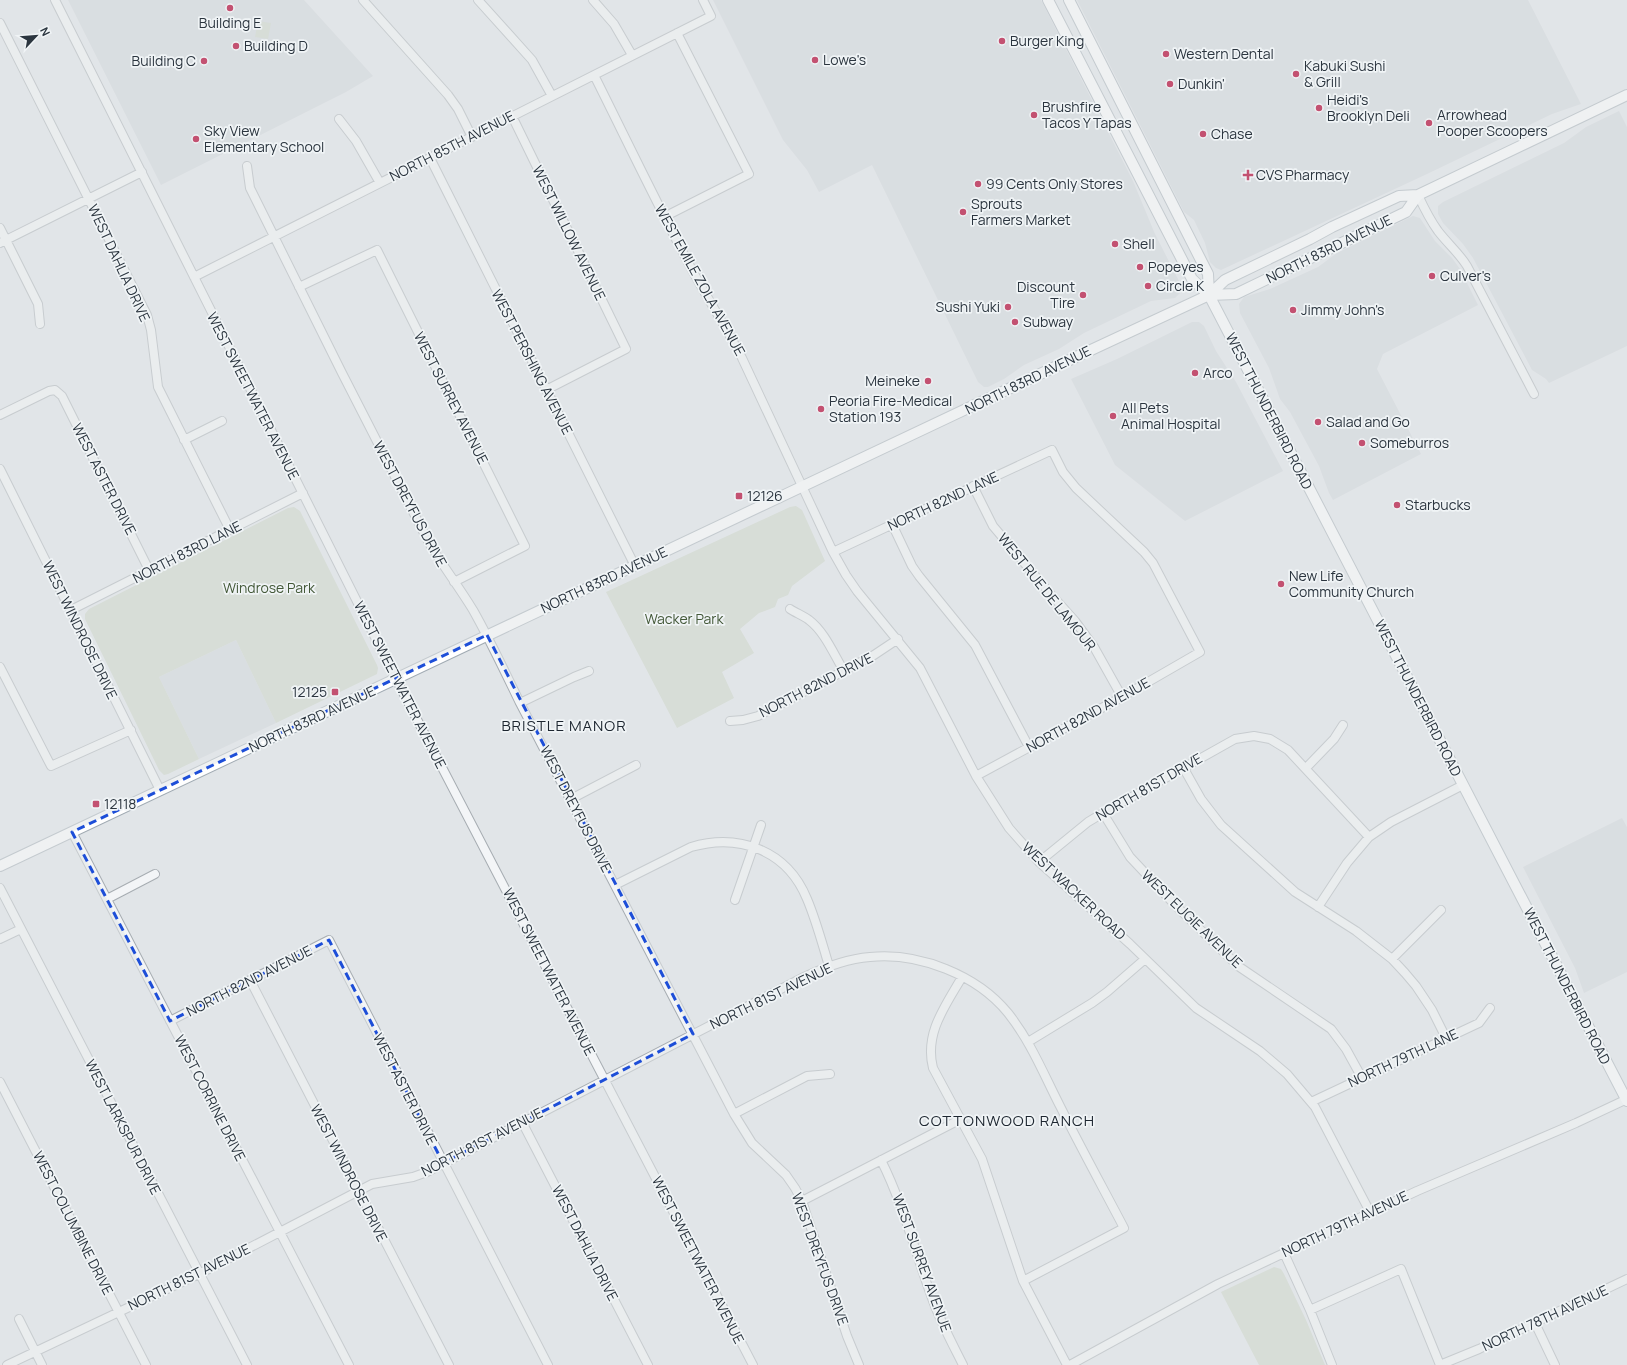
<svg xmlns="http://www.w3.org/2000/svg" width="1627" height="1365" font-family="Manrope,sans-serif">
  <rect width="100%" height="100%" fill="#e1e5e8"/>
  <path fill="#cfd4da" d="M68 0H304L373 76 346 92 161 185Z
    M713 0H1041L1133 181 1155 234 1180 283V293L1175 298 1151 301 1084 333 1059 349 1024 365 1004 379 988 387H984L978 382 872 165 819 192 807 170 783 140Z
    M1077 0H1528L1581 104 1552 114 1427 174 1221 270 1216 268 1210 262 1205 243 1194 220 1184 212Z
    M1619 111 1627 127V346L1549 383 1546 379 1532 370 1473 258 1463 244 1443 223 1438 214V206L1443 202 1564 143 1586 127Z
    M1413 216 1420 218 1435 241 1452 258 1460 269 1478 305 1383 354 1377 369 1421 454 1333 500 1329 493 1319 466 1290 412 1280 399 1269 368 1240 313 1239 304 1244 297 1270 289 1318 267 1337 253Z
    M1192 322H1199L1204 326 1216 351 1236 382 1283 471 1185 521 1115 465 1071 379 1117 359Z
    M236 640 276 723 199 759 159 677Z
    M1622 818 1627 827V972L1584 993 1575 968 1523 867Z"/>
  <path fill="#c9d2c3" d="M258 21 271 23 268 39 255 37Z
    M796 506 802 510 825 561 792 586 788 595 778 599 775 607 759 613 740 629 754 653 722 672 734 698 677 728 606 592 790 507Z
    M294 507 300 511 377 665 378 668 377 674 276 723 236 640 159 677 199 759 168 774 164 775 159 770 85 619V614L89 609 288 508Z
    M1274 1267 1281 1269 1284 1274 1306 1320 1325 1365H1259L1221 1292Z"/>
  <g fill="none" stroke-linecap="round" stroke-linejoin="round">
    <g stroke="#a7adb2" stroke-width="10">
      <path id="minor" d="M55 0 396 679 753 1365
        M363 0 448 95 458 109 472 137
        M478 0 532 60 552 96
        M593 0 614 24 632 55
        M0 23 147 315 151 330 158 387 230 530
        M594 75C626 139 657 204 691 268 707 298 726 327 742 358L809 501 833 552 846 575 857 591 920 668 976 776 1009 828 1039 862 1130 944 1196 1008 1260 1051 1287 1074 1315 1107 1370 1212
        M512 116 626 349 546 390
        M339 119 356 141 380 183
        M430 158 635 566
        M247 166 250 188 342 373 429 543C443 566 459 587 473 610 490 640 505 672 520 703L734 1114 752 1143 786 1175 795 1188 802 1201 847 1336 859 1365
        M1418 195C1424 208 1430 220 1438 231 1448 244 1459 253 1467 266L1534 394
        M664 217 749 174 677 33
        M0 228 38 304 40 324
        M0 243 142 172
        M194 277 711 16 703 0
        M299 287 377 250 525 546 454 582
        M0 415 49 391 55 390 62 396 149 570
        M184 440 222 421
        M0 469 160 790
        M973 486 993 526 1048 591 1075 621 1094 647 1122 697
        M892 524 912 566 919 576 975 645 1029 747
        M833 552 1052 450 1063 472 1076 488 1144 552 1153 563 1200 652 1122 697 976 776
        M790 609C796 613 804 616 809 620 825 632 834 655 844 671
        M71 610 303 493
        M0 667 51 766 131 730
        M520 703 574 677 589 671
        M730 721 743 720 758 716 874 655 898 639
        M1183 767 1201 799 1221 825 1295 892 1356 931 1392 959 1405 973 1416 986 1432 1010 1446 1038
        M1306 768 1334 739 1343 725
        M571 799 636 765
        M1103 813 1130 857 1177 907 1238 966 1331 1029 1346 1049 1362 1078
        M72 832 349 1365
        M1039 862 1088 822 1103 813 1235 739 1254 736 1270 739 1288 750 1369 837
        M615 885 691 847C739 833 787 850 807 899 816 920 822 943 829 966
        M0 888 247 1365
        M107 899 155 874
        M735 900 761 825
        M1318 907 1347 863 1369 837 1391 822 1463 785
        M0 939 21 929
        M1392 959 1441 910
        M962 977C946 1005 924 1033 933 1068L982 1159 1023 1281 1067 1365
        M250 980 449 1365
        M170 1021 329 940 548 1365
        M1028 1042 1092 1003 1107 992 1145 959
        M0 1082 146 1365
        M1311 1102 1479 1023 1490 1008
        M734 1114 807 1076 830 1074
        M522 1122 648 1365
        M881 1160C903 1204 915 1252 932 1298 940 1321 952 1343 963 1365
        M802 1201 961 1119
        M1284 1253 1310 1310 1332 1365
        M1310 1310 1401 1269 1440 1365
        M19 1319 42 1365
        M1535 1323 1555 1365
        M7 1365 199 1274 372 1184 413 1177 427 1172 804 977C825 967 846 959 870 957 919 952 977 975 1008 1013 1031 1042 1044 1075 1061 1108 1081 1148 1103 1188 1124 1228L1023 1281
        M1070 1365 1218 1284 1284 1253 1417 1191 1576 1123 1627 1099
        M1440 1365 1479 1349 1627 1279"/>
    </g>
    <g stroke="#a1abb3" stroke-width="12">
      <path id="major" d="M1048 0 1192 279 1209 295 1627 1101
        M1069 0 1208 274 1209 295
        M1209 295 1236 294 1406 212 1418 195
        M0 866 1076 357 1209 295 1225 280 1310 239 1332 227 1399 196 1418 195 1627 95"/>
    </g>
    <use href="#minor" stroke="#f3f5f7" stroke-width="8"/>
    <use href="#major" stroke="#fff" stroke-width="10"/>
  </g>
  <path d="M0 0H1627V1365H0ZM487 635 693 1034 443 1163 329 940 170 1021 72 832Z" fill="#e1e5e8" fill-opacity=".55" fill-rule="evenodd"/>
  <path fill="none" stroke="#1d4ed8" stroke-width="3" stroke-dasharray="8 5" stroke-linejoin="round" d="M487 635 693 1034 443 1163 329 940 170 1021 72 832Z"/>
  <g fill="#c35171" stroke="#f0f4f6" stroke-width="1.5">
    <circle cx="230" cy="8" r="4"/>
    <circle cx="1002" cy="41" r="4"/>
    <circle cx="236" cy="46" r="4"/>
    <circle cx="1166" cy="54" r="4"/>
    <circle cx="815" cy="60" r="4"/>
    <circle cx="204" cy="61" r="4"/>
    <circle cx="1296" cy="74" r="4"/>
    <circle cx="1170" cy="84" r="4"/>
    <circle cx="1319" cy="108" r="4"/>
    <circle cx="1034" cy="115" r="4"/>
    <circle cx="1429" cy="123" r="4"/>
    <circle cx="1203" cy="134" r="4"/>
    <circle cx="196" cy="139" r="4"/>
    <path d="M1246 169h4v4h4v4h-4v4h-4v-4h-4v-4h4z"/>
    <circle cx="978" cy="184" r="4"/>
    <circle cx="963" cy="212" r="4"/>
    <circle cx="1115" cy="244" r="4"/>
    <circle cx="1140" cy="267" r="4"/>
    <circle cx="1432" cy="276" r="4"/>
    <circle cx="1148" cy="286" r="4"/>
    <circle cx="1083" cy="295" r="4"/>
    <circle cx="1008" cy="307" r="4"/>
    <circle cx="1293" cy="310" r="4"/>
    <circle cx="1015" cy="322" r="4"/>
    <circle cx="1195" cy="373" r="4"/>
    <circle cx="928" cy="381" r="4"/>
    <circle cx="821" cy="409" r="4"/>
    <circle cx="1113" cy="416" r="4"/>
    <circle cx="1318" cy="422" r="4"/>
    <circle cx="1362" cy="443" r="4"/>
    <rect x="735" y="492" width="8" height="8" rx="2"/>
    <circle cx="1397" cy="505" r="4"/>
    <circle cx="1281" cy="584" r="4"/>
    <rect x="331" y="688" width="8" height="8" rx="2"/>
    <rect x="92" y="800" width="8" height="8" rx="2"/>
  </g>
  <g text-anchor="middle" stroke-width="3.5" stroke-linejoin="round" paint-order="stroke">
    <g font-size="14" fill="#2b353f" stroke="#f0f4f6" text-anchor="start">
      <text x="230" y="28" text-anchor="middle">Building E</text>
      <text x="1010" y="46">Burger King</text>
      <text x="244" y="51">Building D</text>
      <text x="1174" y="59">Western Dental</text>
      <text x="823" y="65">Lowe's</text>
      <text x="196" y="66" text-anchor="end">Building C</text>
      <text x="1304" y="71">Kabuki Sushi<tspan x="1304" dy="16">&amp; Grill</tspan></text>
      <text x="1178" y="89">Dunkin'</text>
      <text x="1327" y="105">Heidi's<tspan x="1327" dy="16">Brooklyn Deli</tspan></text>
      <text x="1042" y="112">Brushfire<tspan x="1042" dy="16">Tacos Y Tapas</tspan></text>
      <text x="1437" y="120">Arrowhead<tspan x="1437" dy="16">Pooper Scoopers</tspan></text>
      <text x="204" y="136">Sky View<tspan x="204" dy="16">Elementary School</tspan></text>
      <text x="1211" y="139">Chase</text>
      <text x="1256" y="180">CVS Pharmacy</text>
      <text x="986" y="189">99 Cents Only Stores</text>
      <text x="971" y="209">Sprouts<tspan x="971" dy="16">Farmers Market</tspan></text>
      <text x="1123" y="249">Shell</text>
      <text x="1148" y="272">Popeyes</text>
      <text x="1440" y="281">Culver's</text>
      <text x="1156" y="291">Circle K</text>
      <text x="1075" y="292" text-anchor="end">Discount<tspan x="1075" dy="16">Tire</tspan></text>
      <text x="1000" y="312" text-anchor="end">Sushi Yuki</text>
      <text x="1301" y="315">Jimmy John's</text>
      <text x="1023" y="327">Subway</text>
      <text x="1203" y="378">Arco</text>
      <text x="920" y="386" text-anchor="end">Meineke</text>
      <text x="829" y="406">Peoria Fire-Medical<tspan x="829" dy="16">Station 193</tspan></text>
      <text x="1121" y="413">All Pets<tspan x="1121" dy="16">Animal Hospital</tspan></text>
      <text x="1326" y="427">Salad and Go</text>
      <text x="1370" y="448">Someburros</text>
      <text x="747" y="501">12126</text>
      <text x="1405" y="510">Starbucks</text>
      <text x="1289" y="581">New Life<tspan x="1289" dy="16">Community Church</tspan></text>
      <text x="327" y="697" text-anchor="end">12125</text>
      <text x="104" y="809">12118</text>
    </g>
    <g font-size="14" fill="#2b353f" stroke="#f0f4f6">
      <text transform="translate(452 146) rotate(-27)" y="5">NORTH 85TH AVENUE</text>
      <text transform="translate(569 233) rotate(64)" y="5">WEST WILLOW AVENUE</text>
      <text transform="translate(1329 249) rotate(-26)" y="5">NORTH 83RD AVENUE</text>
      <text transform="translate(119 263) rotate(65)" y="5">WEST DAHLIA DRIVE</text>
      <text transform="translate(700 280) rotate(61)" y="5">WEST EMILE ZOLA AVENUE</text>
      <text transform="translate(532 362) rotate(63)" y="5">WEST PERSHING AVENUE</text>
      <text transform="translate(1028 380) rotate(-26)" y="5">NORTH 83RD AVENUE</text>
      <text transform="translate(253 396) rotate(63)" y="5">WEST SWEETWATER AVENUE</text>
      <text transform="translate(451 398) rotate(63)" y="5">WEST SURREY AVENUE</text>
      <text transform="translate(1269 411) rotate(63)" y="5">WEST THUNDERBIRD ROAD</text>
      <text transform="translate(104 479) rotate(63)" y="5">WEST ASTER DRIVE</text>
      <text transform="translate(943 501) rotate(-25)" y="5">NORTH 82ND LANE</text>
      <text transform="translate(410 504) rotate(62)" y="5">WEST DREYFUS DRIVE</text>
      <text transform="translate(187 552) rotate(-27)" y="5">NORTH 83RD LANE</text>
      <text transform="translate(604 580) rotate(-25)" y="5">NORTH 83RD AVENUE</text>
      <text transform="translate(1047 592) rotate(51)" y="5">WEST RUE DE LAMOUR</text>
      <text transform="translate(80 630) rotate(64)" y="5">WEST WINDROSE DRIVE</text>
      <text transform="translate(400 685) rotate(63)" y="5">WEST SWEETWATER AVENUE</text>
      <text transform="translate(816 685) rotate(-27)" y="5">NORTH 82ND DRIVE</text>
      <text transform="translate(1418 698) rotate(63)" y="5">WEST THUNDERBIRD ROAD</text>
      <text transform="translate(1088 715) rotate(-29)" y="5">NORTH 82ND AVENUE</text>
      <text transform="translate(312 719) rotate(-25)" y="5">NORTH 83RD AVENUE</text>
      <text transform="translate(1149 787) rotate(-30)" y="5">NORTH 81ST DRIVE</text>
      <text transform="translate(576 809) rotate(63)" y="5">WEST DREYFUS DRIVE</text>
      <text transform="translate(1074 891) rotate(43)" y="5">WEST WACKER ROAD</text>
      <text transform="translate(1192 919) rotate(44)" y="5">WEST EUGIE AVENUE</text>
      <text transform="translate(549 972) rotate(63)" y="5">WEST SWEETWATER AVENUE</text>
      <text transform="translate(249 981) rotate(-27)" y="5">NORTH 82ND AVENUE</text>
      <text transform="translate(1567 986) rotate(63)" y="5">WEST THUNDERBIRD ROAD</text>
      <text transform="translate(771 996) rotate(-26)" y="5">NORTH 81ST AVENUE</text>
      <text transform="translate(1403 1058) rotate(-25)" y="5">NORTH 79TH LANE</text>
      <text transform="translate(405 1089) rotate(63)" y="5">WEST ASTER DRIVE</text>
      <text transform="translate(210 1098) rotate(63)" y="5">WEST CORRINE DRIVE</text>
      <text transform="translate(123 1127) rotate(63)" y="5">WEST LARKSPUR DRIVE</text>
      <text transform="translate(482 1142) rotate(-27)" y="5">NORTH 81ST AVENUE</text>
      <text transform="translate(349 1173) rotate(63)" y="5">WEST WINDROSE DRIVE</text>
      <text transform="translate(73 1223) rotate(63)" y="5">WEST COLUMBINE DRIVE</text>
      <text transform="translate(1345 1224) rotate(-25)" y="5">NORTH 79TH AVENUE</text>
      <text transform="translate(585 1243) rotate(63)" y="5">WEST DAHLIA DRIVE</text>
      <text transform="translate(820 1259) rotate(70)" y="5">WEST DREYFUS DRIVE</text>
      <text transform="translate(698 1260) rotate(63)" y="5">WEST SWEETWATER AVENUE</text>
      <text transform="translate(922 1263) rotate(70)" y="5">WEST SURREY AVENUE</text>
      <text transform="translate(189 1277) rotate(-26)" y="5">NORTH 81ST AVENUE</text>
      <text transform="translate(1545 1318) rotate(-25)" y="5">NORTH 78TH AVENUE</text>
    </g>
    <g font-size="14" fill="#445939" stroke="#f0f4f6">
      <text x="269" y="593">Windrose Park</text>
      <text x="684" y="624">Wacker Park</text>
    </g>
    <g font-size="15" letter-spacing="1" fill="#1d2630" stroke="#f0f4f6">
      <text x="564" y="731">BRISTLE MANOR</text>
      <text x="1007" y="1126">COTTONWOOD RANCH</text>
    </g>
  </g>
  <g transform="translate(36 36) rotate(64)" stroke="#f0f4f6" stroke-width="3" paint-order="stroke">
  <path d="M0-3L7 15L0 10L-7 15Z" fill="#2b353f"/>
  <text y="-6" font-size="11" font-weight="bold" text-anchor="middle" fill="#2b353f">N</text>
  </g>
</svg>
